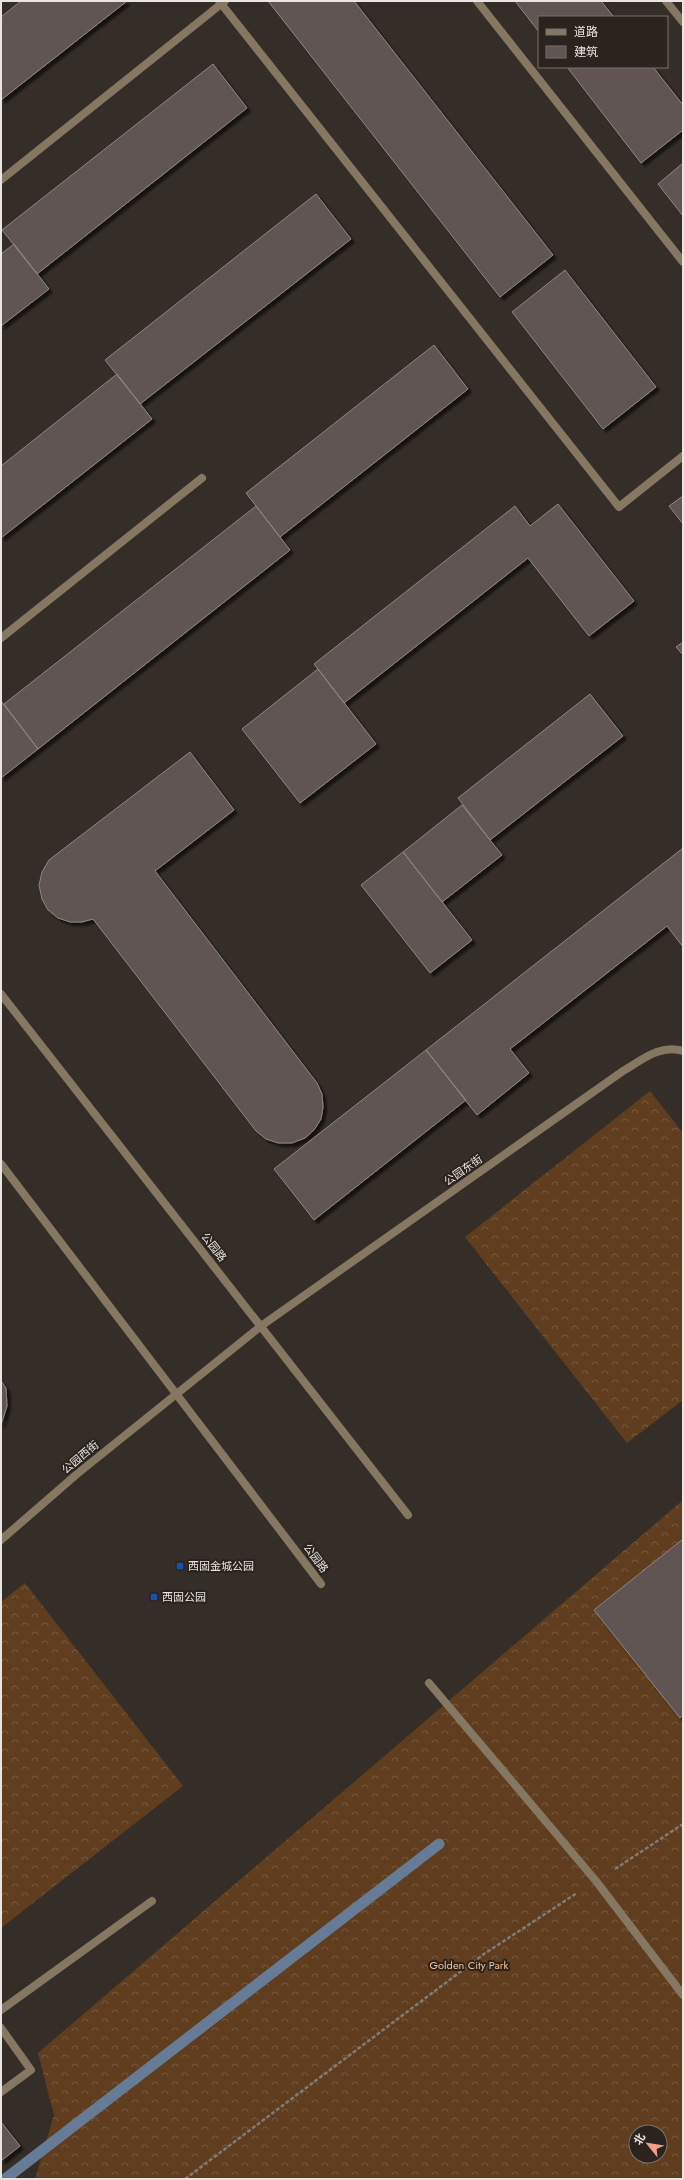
<svg xmlns="http://www.w3.org/2000/svg" width="684" height="2180" font-family="Jost,'Noto Sans SC',sans-serif">
  <defs>
    <pattern id="forest-crowns" width="20" height="18" patternUnits="userSpaceOnUse"><rect width="20" height="18" fill="#5f3d1e"/><path d="M2 6a3 3 0 1 1 6 0M12 15a3 3 0 1 1 6 0" fill="none" stroke="#76593e"/></pattern>
    <filter id="shadow"><feDropShadow dx="3.5" dy="3.5" stdDeviation="1" flood-color="#0009"/></filter>
  </defs>
  <rect width="100%" height="100%" fill="#352e28"/>
  <path fill="url(#forest-crowns)" fill-rule="evenodd" d="M650 1091 683 1133V1400L627 1443 465 1237Z
    M683 1500V2179H35L54 2115 38 2053ZM636 2132H660V2156H636Z
    M25 1583 183 1786 1 1928V1602Z"/>
  <g fill="none" stroke-linecap="round" stroke-linejoin="round">
    <path stroke="#657b96" stroke-width="11" d="M5 2179 439 1844"/>
  </g>
  <path fill="#605553" stroke="#918583" filter="url(#shadow)" d="M21 1H127L1 100V17Z
    M268 1H354L553 255 500 297Z
    M515 1H601L614 17H539V32Z
    M213 64 247 108 37 274 2 230Z
    M567 67H653L683 105V130L641 163Z
    M683 163V216L658 184Z
    M316 194 351 239 140 404 105 360Z
    M14 244 49 289 1 326V254Z
    M565 270 656 387 603 429 512 312Z
    M434 345 468 389 280 537 246 493Z
    M117 374 152 419 1 538V466Z
    M683 496V524L669 506Z
    M558 504 634 601 589 636 528 558 344 703 314 664 515 506 530 526Z
    M256 506 290 550 38 749 4 704Z
    M683 642V655L676 647Z
    M318 669 376 744 300 803 242 729Z
    M590 694 623 736 490 840 458 798Z
    M1 701 38 749 1 778Z
    M190 752 234 810 155 871 317 1083 322 1094 323 1107 321 1119 314 1130 305 1138 292 1143H278L266 1139 256 1131 93 919 82 922H70L58 918 48 910 42 899 39 885 42 872 49 860Z
    M462 805 502 855 442 902 403 852Z
    M683 848V947L667 926 510 1049 529 1073 477 1115 426 1050Z
    M403 852 472 940 430 973 361 885Z
    M426 1050 466 1100 314 1220 274 1169Z
    M1 1381 6 1388 7 1406 1 1425Z
    M683 1539V1715L680 1718 594 1610Z
    M1 2122 20 2146 1 2161Z"/>
  <g fill="none" stroke-linecap="round" stroke-linejoin="round">
    <path stroke="#817b77" stroke-width="2.5" stroke-dasharray="4 2" stroke-linecap="butt" d="M615 1869 683 1824
      M185 2179 484 1954 577 1893"/>
    <path stroke="#857762" stroke-width="8" d="M429 1683 596 1881 683 1995
      M1 2028 31 2070 1 2092"/>
    <path stroke="#857762" stroke-width="8" d="M219 1 619 507 683 456
      M477 1 683 262
      M666 1 683 22
      M1 180 225 1
      M1 638 202 478
      M1 2010 152 1901"/>
    <path stroke="#857762" stroke-width="8" d="M1 994 408 1515
      M1 1164 321 1584
      M1 1540 77 1474 261 1326 623 1071C642 1060 660 1044 683 1051"/>
  </g>
  <g fill="#1a4fb4" stroke="#2b241e" stroke-width="1.5">
    <rect x="176" y="1562" width="8" height="8" rx="2"/>
    <rect x="150" y="1593" width="8" height="8" rx="2"/>
  </g>
  <g text-anchor="middle" stroke-width="4" stroke-linejoin="round" paint-order="stroke">
    <g font-size="11" fill="#eae5e2" stroke="#2b241e">
      <text transform="translate(463 1170) rotate(-35)" y="4">公园东街</text>
      <text transform="translate(214 1247) rotate(52)" y="4">公园路</text>
      <text transform="translate(80 1457) rotate(-40)" y="4">公园西街</text>
      <text transform="translate(316 1558) rotate(53)" y="4">公园路</text>
    </g>
    <g font-size="11" fill="#eae5e2" stroke="#2b241e" text-anchor="start">
      <text x="188" y="1570">西固金城公园</text>
      <text x="162" y="1601">西固公园</text>
    </g>
    <g font-size="11" fill="#f7bf92" stroke="#2b241e">
      <text x="469" y="1969">Golden City Park</text>
    </g>
  </g>
  <rect width="684" height="2180" fill="none" stroke="#eae5e2" stroke-width="4"/>
  <rect x="538" y="16" width="130" height="52" fill="#2b241e" stroke="#77716c"/>
  <rect x="546" y="29" width="20" height="6" fill="#857762" stroke="#77716c"/>
  <text x="574" y="36" font-size="12" fill="#eae5e2">道路</text>
  <rect x="546" y="46" width="20" height="12" fill="#605553" stroke="#77716c"/>
  <text x="574" y="56" font-size="12" fill="#eae5e2">建筑</text>
  <g transform="translate(648 2144) rotate(300)"><circle r="19" fill="#2b241e" stroke="#77716c"/>
  <path d="M0-3L7 15L0 10L-7 15Z" fill="#f49d8d"/>
  <text y="-6" font-size="11" font-weight="bold" text-anchor="middle" fill="#eae5e2">北</text>
  </g>
</svg>
